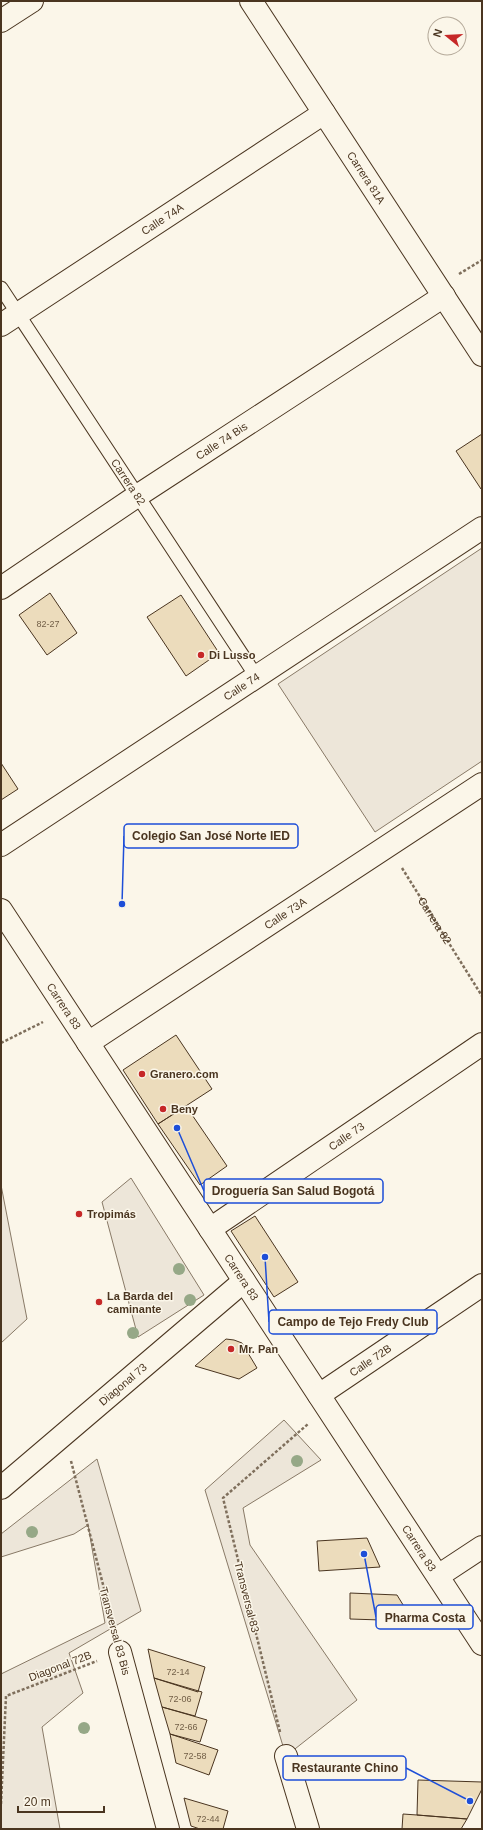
<svg xmlns="http://www.w3.org/2000/svg" width="483" height="1830" font-family="Helvetica,sans-serif">
  <rect width="100%" height="100%" fill="#fbf6e9"/>
  <path fill="#ede6d9" stroke="#887966" d="M482 548V761L375 832 278 684Z
    M131 1178 204 1295 138 1337 102 1202Z
    M1 1185 27 1319 1 1343Z
    M284 1420 321 1460 243 1508 250 1545 357 1700 286 1756 205 1490Z
    M97 1459 141 1611 69 1653 83 1693 42 1727 60 1829H1V1674L105 1623 88 1525 74 1534 1 1557V1534Z"/>
  <path fill="#ecdcbc" stroke="#4a3520" d="M482 434V488L481 489 456 451Z
    M50 593 77 633 47 655 19 615Z
    M181 595 219 653 186 676 147 617Z
    M1 763 18 789 1 800Z
    M176 1035 212 1089 158 1124 123 1070Z
    M186 1106 227 1166 200 1185 158 1124Z
    M255 1216 298 1282 274 1297 231 1231Z
    M226 1339 234 1340 242 1343 257 1368 239 1379 195 1366Z
    M367 1538 380 1567 319 1571 317 1541Z
    M350 1593 397 1595 413 1621 350 1619Z
    M148 1649 205 1667 198 1692 154 1678Z
    M154 1678 202 1692 195 1716 162 1707Z
    M162 1707 207 1720 200 1742 170 1734Z
    M170 1734 218 1750 209 1775 176 1763Z
    M418 1780 482 1782V1789L467 1819 417 1815Z
    M184 1798 228 1811 223 1829H200L191 1826Z
    M403 1814 417 1815 467 1819 461 1829H402Z"/>
  <g fill="none" stroke-linecap="round" stroke-linejoin="round">
    <g stroke="#4a3520" stroke-width="15">
      <g id="service">
        <path id="s2" d="M1 288 256 676"/>
      </g>
    </g>
    <g stroke="#4a3520" stroke-width="24">
      <g id="minor">
        <path id="s3" d="M251 1 482 355"/>
        <path id="s4" d="M1 325 324 113"/>
        <path id="s5" d="M1 588 137 496 444 296"/>
        <path id="s6" d="M1 845 482 528"/>
        <path id="s7" d="M1 910 482 1644"/>
        <path id="s8" d="M88 1043 482 784"/>
        <path id="s9" d="M210 1229 482 1044"/>
        <path id="s10" d="M319 1395 482 1285"/>
        <path id="s11" d="M1 1488 244 1281"/>
        <path d="M438 1576 482 1547"/>
        <path d="M120 1652 168 1829"/>
        <path d="M286 1756 308 1829"/>
      </g>
    </g>
    <g stroke="#4a3520" stroke-width="24">
      <path id="tertiary" d="M1 21 32 1"/>
    </g>
    <g stroke="#7f6f5c" stroke-width="2.5" stroke-dasharray="3 2" stroke-linecap="butt">
      <path d="M459 274 482 260"/>
      <path id="s1" d="M402 868 482 996"/>
      <path d="M1 1043 43 1022"/>
      <path d="M71 1461 114 1627"/>
      <path d="M280 1732 223 1498 308 1424"/>
      <path d="M1 1804 6 1696 97 1661"/>
    </g>
    <use href="#service" stroke="#fbf6e9" stroke-width="13"/>
    <use href="#minor" stroke="#fbf6e9" stroke-width="22"/>
    <use href="#tertiary" stroke="#fbf6e9" stroke-width="22"/>
  </g>
  <g fill="#96a887">
    <circle cx="179" cy="1269" r="6"/>
    <circle cx="190" cy="1300" r="6"/>
    <circle cx="133" cy="1333" r="6"/>
    <circle cx="297" cy="1461" r="6"/>
    <circle cx="32" cy="1532" r="6"/>
    <circle cx="84" cy="1728" r="6"/>
  </g>
  <g fill="#c62828" stroke="#fbf6e9" stroke-width="1.5">
    <circle cx="201" cy="655" r="4"/>
    <circle cx="142" cy="1074" r="4"/>
    <circle cx="163" cy="1109" r="4"/>
    <circle cx="79" cy="1214" r="4"/>
    <circle cx="99" cy="1302" r="4"/>
    <circle cx="231" cy="1349" r="4"/>
  </g>
  <g text-anchor="middle" stroke-width="3" stroke-linejoin="round" paint-order="stroke">
    <g font-size="9" fill="#725f47">
      <text x="48" y="627">82-27</text>
      <text x="178" y="1675">72-14</text>
      <text x="180" y="1702">72-06</text>
      <text x="186" y="1730">72-66</text>
      <text x="195" y="1759">72-58</text>
      <text x="208" y="1822">72-44</text>
    </g>
    <g font-size="11" fill="#4a3520" stroke="#fbf6e9">
      <text dy="4" stroke="none"><textPath href="#s3" startOffset="211">Carrera 81A</textPath></text>
      <text dy="4" stroke="none"><textPath href="#s4" startOffset="193">Calle 74A</textPath></text>
      <text dy="4" stroke="none"><textPath href="#s5" startOffset="265">Calle 74 Bis</textPath></text>
      <text dy="4" stroke="none"><textPath href="#s2" startOffset="232">Carrera 82</textPath></text>
      <text dy="4" stroke="none"><textPath href="#s6" startOffset="288">Calle 74</textPath></text>
      <text dy="4" stroke="none"><textPath href="#s8" startOffset="236">Calle 73A</textPath></text>
      <text dy="4" stroke="none"><textPath href="#s1" startOffset="62">Carrera 82</textPath></text>
      <text dy="4" stroke="none"><textPath href="#s7" startOffset="115">Carrera 83</textPath></text>
      <text dy="4" stroke="none"><textPath href="#s9" startOffset="165">Calle 73</textPath></text>
      <text dy="4" stroke="none"><textPath href="#s7" startOffset="439">Carrera 83</textPath></text>
      <text dy="4" stroke="none"><textPath href="#s10" startOffset="62">Calle 72B</textPath></text>
      <text dy="4" stroke="none"><textPath href="#s11" startOffset="160">Diagonal 73</textPath></text>
      <text dy="4" stroke="none"><textPath href="#s7" startOffset="763">Carrera 83</textPath></text>
      <text transform="translate(247 1597) rotate(76)" y="4">Transversal 83</text>
      <text transform="translate(115 1631) rotate(75)" y="4">Transversal 83 Bis</text>
      <text transform="translate(60 1666) rotate(-21)" y="4">Diagonal 72B</text>
    </g>
    <g font-size="11" font-weight="bold" fill="#4a3520" stroke="#fbf6e9" text-anchor="start">
      <text x="209" y="659">Di Lusso</text>
      <text x="150" y="1078">Granero.com</text>
      <text x="171" y="1113">Beny</text>
      <text x="87" y="1218">Tropimás</text>
      <text x="107" y="1300">La Barda del<tspan x="107" dy="13">caminante</tspan></text>
      <text x="239" y="1353">Mr. Pan</text>
    </g>
  </g>
  <path fill="none" stroke="#1d4ed8" stroke-width="1.5" d="M122 904L124 836M177 1128L204 1191M265 1257L269 1322M364 1554L376 1617M470 1801L406 1768"/>
  <g fill="#1d4ed8" stroke="#fbf6e9" stroke-width="1.5">
    <circle cx="122" cy="904" r="4"/>
    <circle cx="177" cy="1128" r="4"/>
    <circle cx="265" cy="1257" r="4"/>
    <circle cx="364" cy="1554" r="4"/>
    <circle cx="470" cy="1801" r="4"/>
  </g>
  <g fill="#fbf6e9" stroke="#1d4ed8" stroke-width="1.5">
    <rect x="124" y="824" width="174" height="24" rx="4"/>
    <rect x="204" y="1179" width="179" height="24" rx="4"/>
    <rect x="269" y="1310" width="168" height="24" rx="4"/>
    <rect x="376" y="1605" width="97" height="24" rx="4"/>
    <rect x="283" y="1756" width="123" height="24" rx="4"/>
  </g>
  <g font-size="12" text-anchor="middle" font-weight="bold" fill="#4a3520">
    <text x="211" y="840">Colegio San José Norte IED</text>
    <text x="293" y="1195">Droguería San Salud Bogotá</text>
    <text x="353" y="1326">Campo de Tejo Fredy Club</text>
    <text x="425" y="1622">Pharma Costa</text>
    <text x="345" y="1772">Restaurante Chino</text>
  </g>
  <rect width="483" height="1830" fill="none" stroke="#4a3520" stroke-width="4"/>
  <g transform="translate(447 36) rotate(288)"><circle r="19" fill="#fbf6e9" stroke="#b4a999"/>
  <path d="M0-3L7 15L0 10L-7 15Z" fill="#c62828"/>
  <text y="-6" font-size="11" font-weight="bold" text-anchor="middle" fill="#4a3520">N</text>
  </g>
  <path d="M18 1806v6h86v-6" fill="none" stroke="#4a3520" stroke-width="2"/>
  <text x="24" y="1806" font-size="12" fill="#4a3520" stroke="#fbf6e9" stroke-width="3" paint-order="stroke">20 m</text>
</svg>
